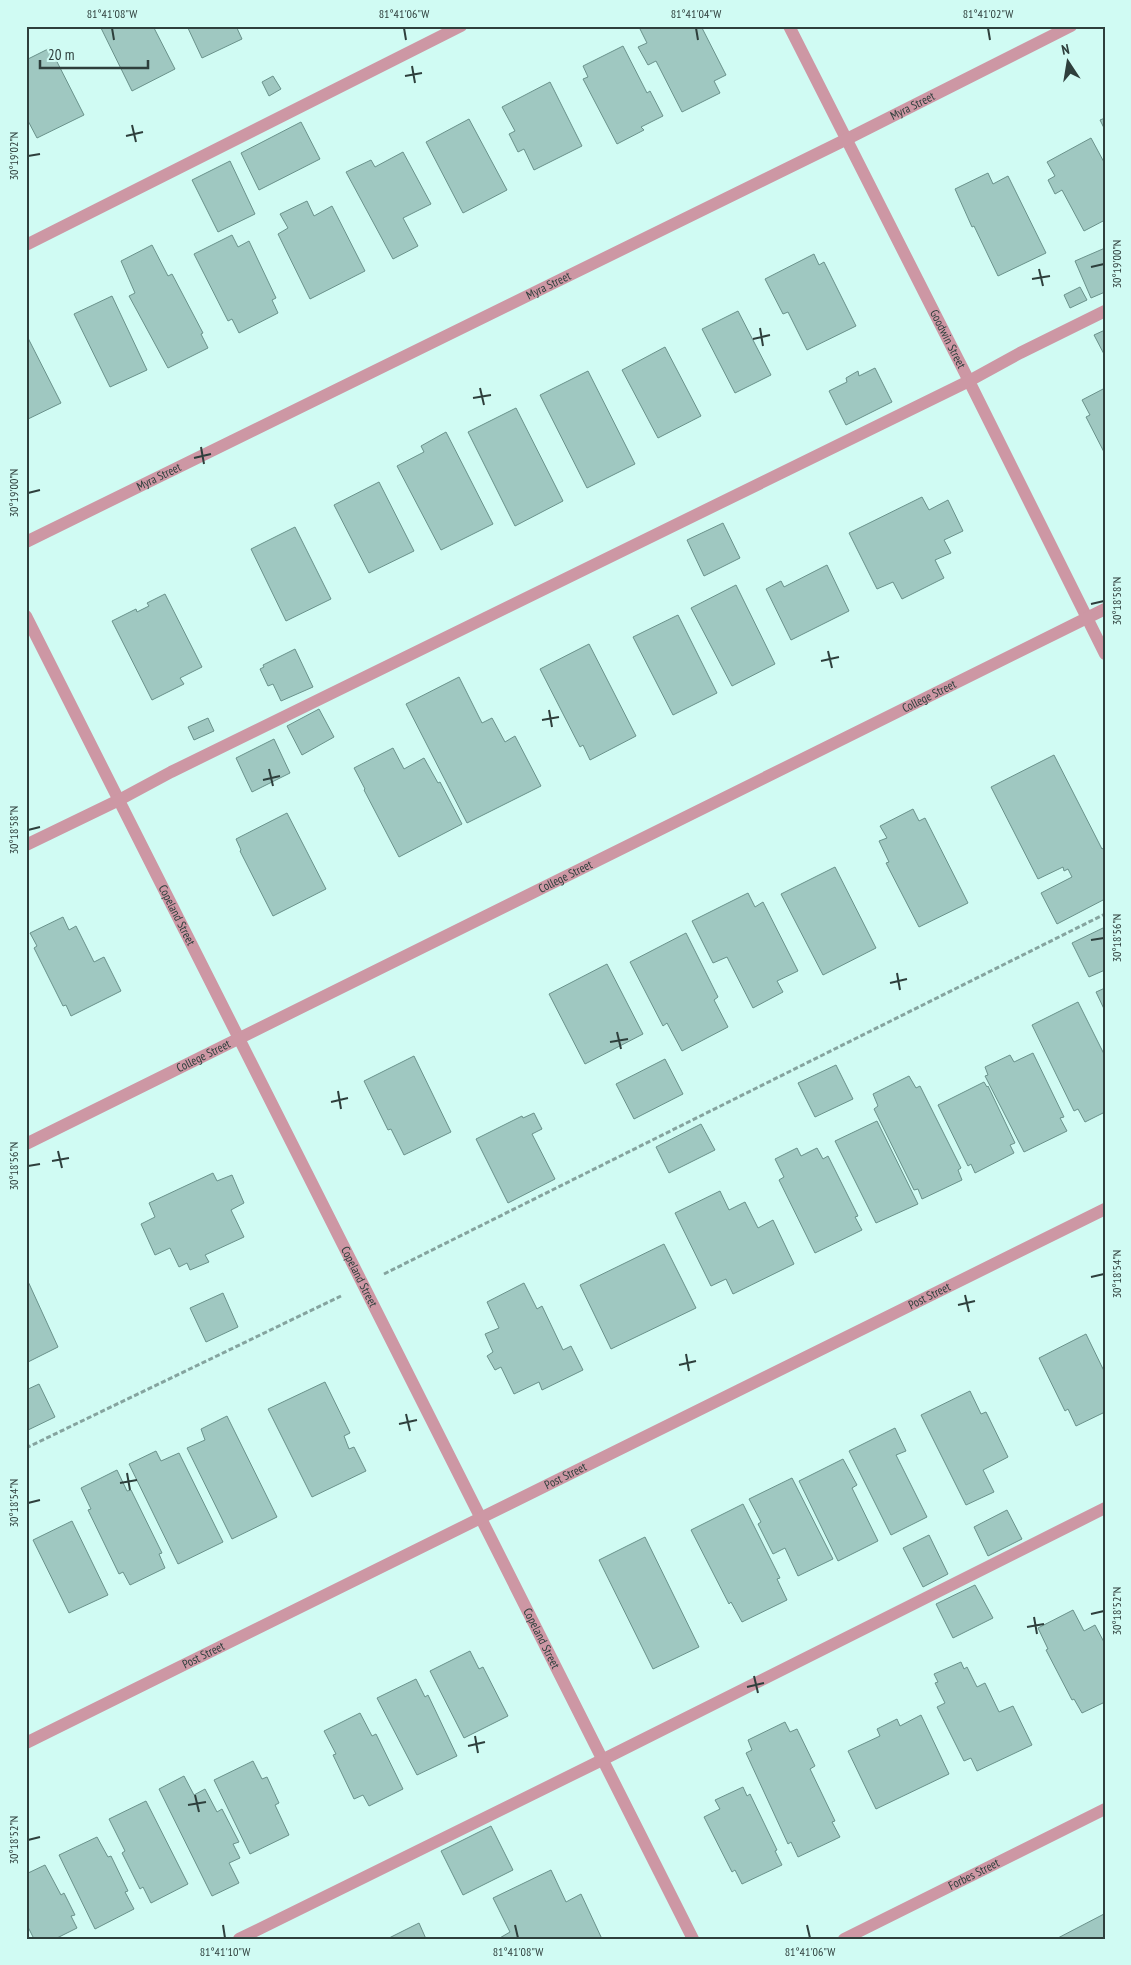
<svg xmlns="http://www.w3.org/2000/svg" width="1131" height="1965" font-family="'PT Sans Narrow',sans-serif">
  <rect width="100%" height="100%" fill="#d0fbf3"/>
  <path fill="#9fc8c1" stroke="#6a928b" d="M100 26H153L175 69 132 91Z
    M187 26H236L242 39 202 58Z
    M641 26H701L726 75 714 81 720 93 682 112 656 61 648 65 638 47 647 43 639 27Z
    M623 46 647 93 650 91 663 116 641 127 644 130 617 144 583 79 588 77 583 66Z
    M50 48 84 115 37 138 26 117V60Z
    M273 76 281 89 269 96 262 82Z
    M550 82 582 146 534 170 524 149 518 152 509 134 515 131 502 107Z
    M1105 118V130L1100 120Z
    M469 119 507 190 463 213 426 142Z
    M301 122 320 159 259 190 241 153Z
    M1091 138 1105 164V220L1084 231 1062 190 1055 194 1048 180 1055 176 1047 162Z
    M403 152 431 204 403 218 418 246 393 259 346 172 371 160 375 167Z
    M230 161 255 214 218 232 192 180Z
    M988 173 993 184 1008 176 1046 253 998 276 974 226 972 227 955 189Z
    M307 201 314 216 332 206 365 271 310 299 278 234 288 228 280 214Z
    M232 235 238 247 249 241 276 298 272 300 278 313 239 333 232 319 228 321 194 254Z
    M152 245 168 276 172 274 203 333 201 334 208 348 168 368 129 296 135 293 121 261Z
    M1105 248V292L1091 298 1075 261Z
    M814 254 819 265 824 262 856 326 807 350 788 312 783 314 765 279Z
    M1080 287 1087 300 1070 308 1064 295Z
    M112 296 147 370 110 387 74 314Z
    M738 311 771 375 735 393 702 329Z
    M1105 330V356L1094 335Z
    M28 338 61 403 26 420V339Z
    M665 347 701 416 658 438 622 370Z
    M875 368 892 402 846 425 829 391 847 382 846 378 858 371 859 376Z
    M588 371 635 464 587 488 540 395Z
    M1105 388V454L1086 417 1090 415 1082 400Z
    M516 408 563 501 515 526 468 432Z
    M446 432 493 524 441 550 397 466 424 452 421 446Z
    M379 482 414 551 369 573 334 505Z
    M922 497 929 510 948 500 963 531 944 540 951 553 935 560 944 578 902 599 893 582 877 589 849 533Z
    M723 523 740 558 704 576 687 540Z
    M295 527 331 599 286 621 251 549Z
    M827 565 849 611 791 640 766 589 781 581 784 587Z
    M736 585 775 664 732 686 691 608Z
    M165 594 202 667 180 678 184 684 152 700 112 621 136 609 137 612 149 606 147 603Z
    M678 615 717 693 673 715 633 637Z
    M589 644 636 736 590 760 583 745 580 747 540 669Z
    M295 649 313 687 281 701 273 684 268 686 260 669 264 667 263 665Z
    M459 677 482 723 492 718 505 742 515 736 541 786 467 823 406 704Z
    M319 709 334 737 302 755 287 726Z
    M208 718 214 731 194 740 188 727Z
    M274 739 290 773 252 792 236 758Z
    M393 748 404 769 424 758 438 783 440 782 462 824 399 857 364 790 365 789 354 768Z
    M1054 755 1102 849 1105 847V899L1057 924 1041 893 1072 877 1068 869 1064 871 1063 867 1038 879 991 787Z
    M913 809 919 821 925 818 968 903 919 927 886 863 889 862 879 841 887 838 880 826Z
    M287 813 326 889 273 916 240 851 241 850 236 839Z
    M835 867 876 948 823 975 781 894Z
    M748 893 755 907 763 902 798 971 777 981 783 992 753 1008 727 957 713 963 692 921Z
    M63 917 69 930 76 926 94 962 104 957 121 991 71 1016 66 1005 63 1006 34 948 37 946 30 933Z
    M1105 927V970L1089 977 1072 943Z
    M686 933 718 997 714 1000 728 1027 682 1051 667 1023 663 1026 630 962Z
    M607 964 643 1034 585 1064 549 994Z
    M1105 988V1011L1096 992Z
    M1078 1002 1105 1056V1112L1085 1122 1078 1109 1074 1111 1032 1025Z
    M1033 1053 1064 1117 1060 1118 1067 1131 1024 1152 985 1076 988 1075 985 1067 1010 1055 1014 1062Z
    M414 1056 451 1132 404 1155 391 1129 388 1130 364 1081Z
    M665 1059 683 1094 634 1119 616 1084Z
    M836 1065 853 1099 815 1117 798 1083Z
    M909 1076 916 1088 920 1086 961 1168 958 1170 962 1180 922 1199 918 1189 914 1190 874 1109 878 1106 873 1094Z
    M984 1082 987 1087 988 1086 1015 1143 1010 1145 1014 1153 975 1173 971 1164 968 1166 938 1105Z
    M534 1113 542 1129 532 1134 555 1179 508 1203 476 1139 522 1116 523 1118Z
    M877 1121 918 1204 876 1223 835 1141Z
    M701 1124 715 1150 669 1173 656 1147Z
    M797 1148 801 1156 817 1148 823 1159 828 1156 858 1216 855 1217 862 1230 815 1253 779 1180 784 1177 775 1159Z
    M213 1173 217 1181 232 1175 244 1203 231 1210 244 1237 205 1255 209 1262 190 1270 187 1263 179 1267 170 1248 155 1255 141 1224 155 1217 149 1203Z
    M720 1191 729 1210 745 1202 758 1228 773 1220 794 1264 733 1294 726 1279 711 1286 675 1213Z
    M664 1244 696 1308 611 1349 580 1285Z
    M26 1277 58 1347 26 1363Z
    M524 1283 537 1309 542 1306 563 1350 571 1346 583 1370 542 1390 539 1382 514 1394 501 1367 495 1370 487 1356 493 1352 485 1334 499 1328 487 1302Z
    M223 1293 238 1327 206 1342 190 1308Z
    M1086 1334 1105 1373V1412L1076 1426 1068 1409 1065 1411 1039 1358Z
    M325 1382 350 1433 344 1436 349 1449 354 1447 366 1471 312 1497 268 1409Z
    M39 1384 55 1417 28 1430 26 1426V1390Z
    M970 1391 981 1414 986 1412 1008 1457 983 1470 994 1492 966 1505 921 1415Z
    M227 1416 277 1517 232 1539 187 1448 205 1440 201 1429Z
    M895 1428 906 1451 896 1455 927 1517 891 1535 849 1451Z
    M156 1451 161 1461 179 1453 223 1542 178 1564 129 1464Z
    M843 1459 857 1485 852 1488 878 1541 838 1561 799 1481Z
    M117 1470 127 1491 131 1490 162 1553 159 1554 165 1568 130 1585 123 1572 119 1574 88 1510 91 1509 81 1488Z
    M792 1478 833 1559 798 1576 785 1548 773 1554 758 1524 761 1522 749 1499Z
    M743 1504 780 1578 777 1579 787 1600 742 1622 731 1602 729 1604 691 1530Z
    M1007 1510 1022 1539 988 1556 974 1527Z
    M72 1521 108 1595 69 1613 33 1540Z
    M929 1535 948 1574 923 1587 903 1548Z
    M645 1537 699 1647 653 1669 599 1560Z
    M975 1585 993 1618 953 1638 936 1604Z
    M1073 1610 1084 1631 1095 1625 1105 1644V1702L1082 1713 1074 1699 1072 1700 1046 1650 1048 1649 1038 1628Z
    M470 1651 479 1669 483 1667 508 1716 464 1738 430 1671Z
    M961 1662 964 1669 967 1667 977 1687 985 1683 999 1712 1013 1706 1032 1745 977 1771 971 1758 964 1761 937 1707 945 1703 935 1683 938 1682 934 1674Z
    M416 1679 425 1697 428 1695 457 1756 417 1775 377 1698Z
    M360 1713 372 1736 376 1734 403 1789 369 1806 363 1795 354 1799 333 1755 336 1754 324 1731Z
    M921 1715 949 1774 876 1809 848 1751 880 1736 877 1729 897 1719 900 1726Z
    M785 1722 790 1732 797 1729 815 1766 810 1769 835 1821 832 1822 840 1837 798 1857 791 1842 788 1844 746 1753 752 1750 748 1740Z
    M253 1761 262 1779 267 1777 279 1803 275 1805 289 1835 250 1854 214 1780Z
    M184 1776 194 1795 205 1789 217 1812 222 1809 239 1842 233 1844 240 1858 229 1863 239 1883 212 1896 159 1789Z
    M743 1787 747 1796 750 1794 777 1850 775 1851 782 1865 742 1884 735 1870 732 1872 704 1817 720 1809 715 1800Z
    M146 1801 188 1884 151 1903 143 1887 140 1889 122 1853 125 1851 109 1819Z
    M491 1826 513 1870 463 1895 441 1851Z
    M97 1837 108 1857 111 1856 128 1891 125 1892 134 1909 95 1929 59 1855Z
    M45 1865 61 1895 64 1893 75 1915 71 1916 77 1928 55 1939H34L26 1923V1874Z
    M551 1870 566 1902 581 1894 602 1939H498L510 1932 493 1898Z
    M1104 1914 1105 1939H1056Z
    M419 1923 426 1939H387Z"/>
  <g fill="none" stroke-linecap="round" stroke-linejoin="round">
    <path stroke="#85a49f" stroke-width="3" stroke-dasharray="5 2.5" stroke-linecap="butt" d="M384 1274 1105 914
      M26 1448 341 1296"/>
    <g stroke="#cd97a4" stroke-width="12">
      <path id="s1" d="M789 26 969 381 1105 654"/>
      <path d="M26 245 461 26"/>
      <path id="s2" d="M26 542 847 139 1071 26"/>
      <path id="s3" d="M26 616 693 1939"/>
      <path d="M26 845 119 800 171 772 969 381 1020 353 1105 311"/>
      <path id="s4" d="M26 1144 1105 609"/>
      <path id="s5" d="M26 1743 1105 1209"/>
      <path d="M239 1939 602 1760 1105 1508"/>
      <path id="s6" d="M844 1939 1105 1809"/>
    </g>
  </g>
  <path fill="none" stroke="#2e3f3c" stroke-width="2" d="M112 28 114 40M404 28 406 40M696 28 698 40M988 28 990 40M412 66 415 83M405 76 422 73M132 125 136 142M126 136 143 132M28 156 40 154M1091 267 1104 264M1039 269 1043 286M1032 279 1050 276M760 328 763 346M753 339 770 335M480 388 484 405M473 398 491 395M201 447 204 464M194 458 211 454M28 493 40 490M1091 604 1104 601M828 651 832 668M821 661 839 657M549 710 552 727M542 720 559 717M269 769 273 786M263 780 280 776M28 830 40 827M1091 940 1104 938M897 973 900 990M890 983 907 979M617 1032 621 1049M610 1042 628 1039M338 1091 341 1109M331 1102 348 1098M58 1151 62 1168M52 1161 69 1158M28 1166 40 1164M1091 1277 1104 1274M965 1295 969 1312M958 1305 975 1301M686 1354 689 1371M679 1365 696 1361M406 1414 410 1431M399 1424 417 1420M127 1473 130 1490M120 1483 137 1480M28 1503 40 1500M1091 1614 1104 1611M1034 1617 1037 1634M1027 1627 1044 1624M754 1676 758 1693M747 1687 764 1683M475 1736 478 1753M468 1746 485 1742M195 1795 199 1812M188 1805 206 1802M28 1840 40 1837M223 1925 225 1938M515 1925 518 1938M807 1925 810 1938"/>
  <g text-anchor="middle" stroke-width="4" stroke-linejoin="round" paint-order="stroke">
    <g font-size="12" fill="#2e3f3c" stroke="#d0fbf3">
      <text dy="4" stroke="none"><textPath href="#s2" startOffset="988">Myra Street</textPath></text>
      <text dy="4" stroke="none"><textPath href="#s2" startOffset="582">Myra Street</textPath></text>
      <text dy="4" stroke="none"><textPath href="#s1" startOffset="351">Goodwin Street</textPath></text>
      <text dy="4" stroke="none"><textPath href="#s2" startOffset="148">Myra Street</textPath></text>
      <text dy="4" stroke="none"><textPath href="#s4" startOffset="1008">College Street</textPath></text>
      <text dy="4" stroke="none"><textPath href="#s4" startOffset="602">College Street</textPath></text>
      <text dy="4" stroke="none"><textPath href="#s3" startOffset="335">Copeland Street</textPath></text>
      <text dy="4" stroke="none"><textPath href="#s4" startOffset="198">College Street</textPath></text>
      <text dy="4" stroke="none"><textPath href="#s3" startOffset="740">Copeland Street</textPath></text>
      <text dy="4" stroke="none"><textPath href="#s5" startOffset="1008">Post Street</textPath></text>
      <text dy="4" stroke="none"><textPath href="#s5" startOffset="602">Post Street</textPath></text>
      <text dy="4" stroke="none"><textPath href="#s3" startOffset="1145">Copeland Street</textPath></text>
      <text dy="4" stroke="none"><textPath href="#s5" startOffset="198">Post Street</textPath></text>
      <text dy="4" stroke="none"><textPath href="#s6" startOffset="145">Forbes Street</textPath></text>
    </g>
  </g>
  <rect width="1131" height="1965" fill="none" stroke="#d0fbf3" stroke-width="55"/>
  <g transform="translate(1068 62) rotate(348)" stroke="#d0fbf3" stroke-width="4" paint-order="stroke">
  <path d="M0-4L9 19L0 12L-9 19Z" fill="#2e3f3c"/>
  <text y="-8" font-size="14" font-weight="bold" text-anchor="middle" fill="#2e3f3c">N</text>
  </g>
  <path d="M40 60v8h108v-8" fill="none" stroke="#2e3f3c" stroke-width="2.5"/>
  <text x="48" y="60" font-size="15" fill="#2e3f3c" stroke="#d0fbf3" stroke-width="4" paint-order="stroke">20 m</text>
  <rect x="28" y="28" width="1076" height="1910" fill="none" stroke="#2e3f3c" stroke-width="2"/>
  <g font-size="12" text-anchor="middle" fill="#2e3f3c">
    <text x="112" y="18">81°41'08"W</text>
    <text x="404" y="18">81°41'06"W</text>
    <text x="696" y="18">81°41'04"W</text>
    <text x="988" y="18">81°41'02"W</text>
    <text transform="translate(14 156) rotate(-90)" y="4">30°19'02"N</text>
    <text transform="translate(1117 264) rotate(-90)" y="4">30°19'00"N</text>
    <text transform="translate(14 493) rotate(-90)" y="4">30°19'00"N</text>
    <text transform="translate(1117 601) rotate(-90)" y="4">30°18'58"N</text>
    <text transform="translate(14 830) rotate(-90)" y="4">30°18'58"N</text>
    <text transform="translate(1117 938) rotate(-90)" y="4">30°18'56"N</text>
    <text transform="translate(14 1166) rotate(-90)" y="4">30°18'56"N</text>
    <text transform="translate(1117 1274) rotate(-90)" y="4">30°18'54"N</text>
    <text transform="translate(14 1503) rotate(-90)" y="4">30°18'54"N</text>
    <text transform="translate(1117 1611) rotate(-90)" y="4">30°18'52"N</text>
    <text transform="translate(14 1840) rotate(-90)" y="4">30°18'52"N</text>
    <text x="225" y="1956">81°41'10"W</text>
    <text x="518" y="1956">81°41'08"W</text>
    <text x="810" y="1956">81°41'06"W</text>
  </g>
</svg>
